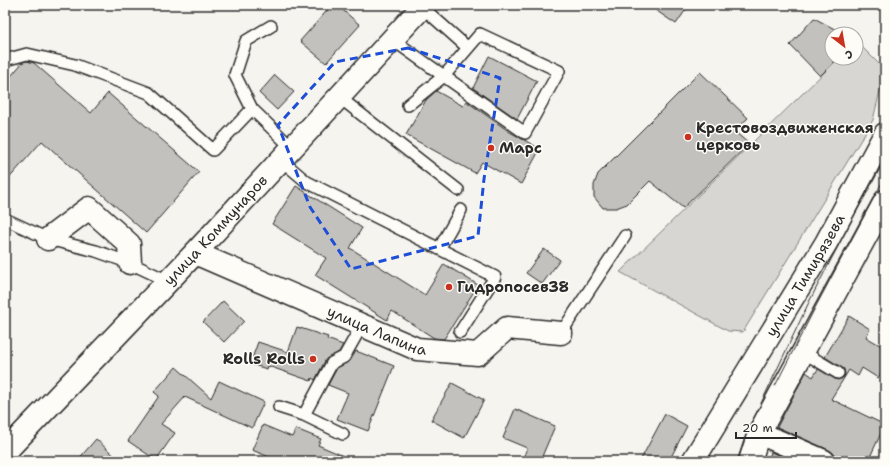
<svg xmlns="http://www.w3.org/2000/svg" width="890" height="466" font-family="'Shantell Sans',sans-serif">
  <rect width="100%" height="100%" fill="#f5f4ef"/>
  <filter id="ink" filterUnits="userSpaceOnUse"><feTurbulence type="fractalNoise" baseFrequency=".025" numOctaves="2"/><feDisplacementMap in="SourceGraphic" scale="8" xChannelSelector="R" yChannelSelector="G"/><feConvolveMatrix kernelMatrix="1 2 1 2 8 2 1 2 1" color-interpolation-filters="sRGB"/></filter>
  <g filter="url(#ink)">
    <path fill="#d7d6d2" stroke="#81807e" d="M856 41 885 70 873 120 743 332 728 331 620 272 839 58H856Z"/>
    <path fill="#c2c1be" stroke="#2b2b2b" d="M332 5H337L360 25 326 63 300 41Z
      M648 5H689L676 24Z
      M814 18 844 34H832V58H838L820 76 790 45Z
      M489 56 537 81 517 119 473 88Z
      M27 61 34 63 91 113 108 93 199 172 146 233 42 141 5 183V83L23 62Z
      M700 72 748 118 734 131 749 144 683 208 650 181 627 204 616 208H603L594 197V185L598 174Z
      M275 75 294 92 277 110 259 93Z
      M436 91 463 106 466 101 510 132 540 149 521 184 482 162 475 173 406 135 426 100Z
      M296 186 362 228 350 248 425 295 444 264 478 285 444 339 434 338 392 311 387 320 315 275 326 258 272 224Z
      M544 249 560 260 542 284 526 273Z
      M223 301 244 321 224 342 203 322Z
      M849 316 870 329 866 337 885 348V366L878 378 862 368 858 376 849 370 831 399 885 425 868 461H836L834 454 829 450 777 427 806 372 813 377 818 369 835 379 838 380 844 377 845 374 844 369 825 357Z
      M297 327 328 337 327 339 343 345 339 352 326 359 315 380 312 378 311 381 268 366 267 369 250 364 258 342 288 352Z
      M356 351 394 366 368 431 337 419 348 393 328 385 337 368 350 361Z
      M176 367 211 398 219 381 264 402 252 428 185 397 161 424 175 433 156 460 128 441 159 396 154 392Z
      M452 383 484 400 464 438 431 420Z
      M515 409 555 426 540 461H522L527 448 503 438Z
      M665 414 687 426 669 461H640Z
      M263 425 292 437 296 429 321 439 318 445 355 461H279L252 450Z
      M96 439 120 461H77Z
      M771 452 792 461H768Z"/>
    <g fill="none" stroke-linecap="round" stroke-linejoin="round">
      <g stroke="#2b2b2b" stroke-width="14">
        <path id="lane" d="M422 7 468 48
          M271 26 246 41 235 75 252 109 292 148
          M392 39C436 71 481 102 525 133L559 71 480 34 444 76 408 105
          M5 60 27 54 75 65 149 93 213 150 252 109
          M339 97 458 190
          M281 160 307 182 495 277 460 332
          M5 219 48 239 96 251 130 263 168 281
          M439 249 461 210
          M561 333 625 236
          M803 352 838 373
          M279 407 304 415
          M343 434 304 415 332 363 344 357 362 325"/>
      </g>
      <g stroke="#2b2b2b" stroke-width="25">
        <g id="street">
          <path d="M48 239 89 208 129 244 130 263"/>
          <path id="s1" d="M195 253 417 349 478 354 507 328 561 333"/>
          <path d="M759 433 824 461"/>
          <path id="s2" d="M5 452 195 253 424 5"/>
        </g>
      </g>
      <g stroke="#2b2b2b" stroke-width="25">
        <g id="secondary">
          <path id="s3" d="M693 461 826 243 885 134"/>
          <path d="M750 461 759 433 885 201"/>
        </g>
      </g>
      <use href="#lane" stroke="#fdfcf7" stroke-width="11"/>
      <use href="#street" stroke="#fdfcf7" stroke-width="22"/>
      <use href="#secondary" stroke="#fdfcf7" stroke-width="22"/>
      <path stroke="#2b2b2b" stroke-width="1" d="M775 386 816 306 885 177
        M737 461 746 435 810 300 885 156"/>
    </g>
  </g>
  <path fill="none" stroke="#1d4ed8" stroke-width="3" stroke-dasharray="8 5" stroke-linejoin="round" d="M408 48 500 78 484 179 478 236 351 269 310 207 278 125 335 62Z"/>
  <g fill="#c8321e" stroke="#fdfcf7" stroke-width="1.5">
    <circle cx="688" cy="137" r="4"/>
    <circle cx="491" cy="148" r="4"/>
    <circle cx="449" cy="287" r="4"/>
    <circle cx="313" cy="359" r="4"/>
  </g>
  <g text-anchor="middle" stroke-width="3" stroke-linejoin="round" paint-order="stroke">
    <g font-size="15" font-weight="bold" fill="#2b2b2b" stroke="#fdfcf7" text-anchor="start">
      <text x="696" y="133">Крестовоздвиженская<tspan x="696" dy="17">церковь</tspan></text>
      <text x="499" y="153">Марс</text>
      <text x="457" y="292">Гидропосев38</text>
      <text x="305" y="364" text-anchor="end">Rolls Rolls</text>
    </g>
    <g font-size="15" fill="#2b2b2b" stroke="#fdfcf7">
      <text dy="5" stroke="none"><textPath href="#s2" startOffset="306">улица Коммунаров</textPath></text>
      <text dy="5" stroke="none"><textPath href="#s3" startOffset="217">улица Тимирязева</textPath></text>
      <text dy="5" stroke="none"><textPath href="#s1" startOffset="198">улица Лапина</textPath></text>
    </g>
  </g>
  <rect width="890" height="466" fill="none" stroke="#fdfcf7" stroke-width="20"/>
  <rect x="10" y="10" width="870" height="446" fill="none" stroke="#2b2b2b" stroke-width="1.5" filter="url(#ink)"/>
  <g transform="translate(844 46) rotate(149)"><circle r="19" fill="#fdfcf7" stroke="#a9a8a5"/>
  <path d="M0-3L7 15L0 10L-7 15Z" fill="#c8321e"/>
  <text y="-6" font-size="11" font-weight="bold" text-anchor="middle" fill="#2b2b2b">С</text>
  </g>
  <path d="M736 432v6h60v-6" fill="none" stroke="#2b2b2b" stroke-width="2"/>
  <text x="742" y="432" font-size="12" fill="#2b2b2b" stroke="#fdfcf7" stroke-width="3" paint-order="stroke">20 m</text>
</svg>
